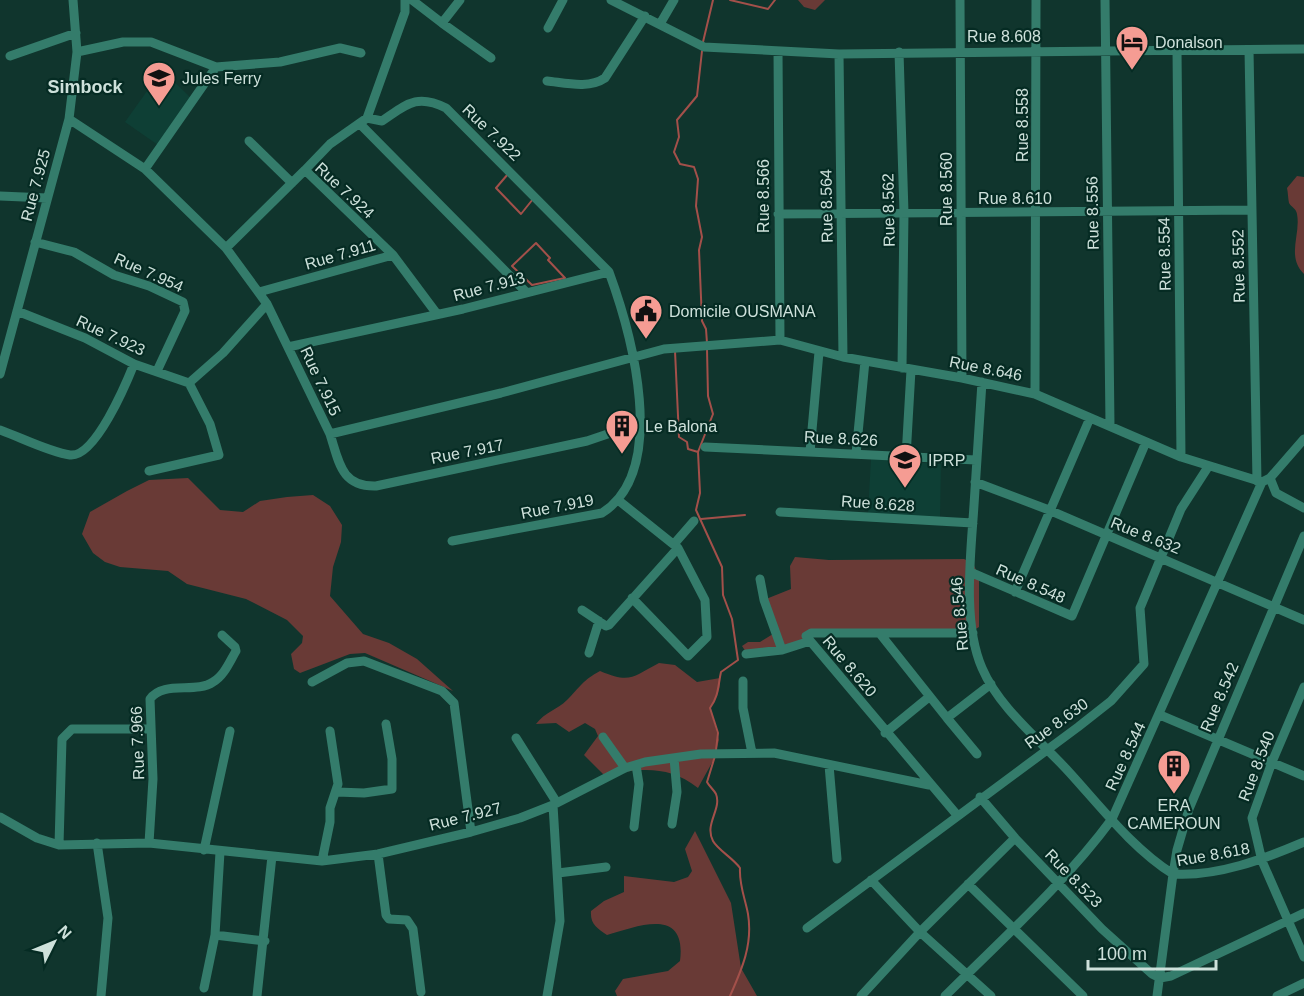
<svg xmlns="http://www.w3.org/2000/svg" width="1304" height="996" font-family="Helvetica,sans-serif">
  <rect width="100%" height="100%" fill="#10352d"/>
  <path fill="#0e3f35" d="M162 70 191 98 158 145 125 122Z
    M871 459 941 464 940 518 868 513Z"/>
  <path fill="#693a36" d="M798 0H825L815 10 804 7Z
    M1297 176 1304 177V274C1286 256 1301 235 1297 214 1296 208 1292 208 1289 203 1288 199 1288 192 1287 188Z
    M188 478 220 510 243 512 260 501 287 497 313 495 330 506 342 525 341 542 333 567 330 596 363 634 389 643 417 659 453 691 365 653 350 654 300 673 294 669 291 654 302 643 303 636 287 620 246 599 187 584 168 571 120 567 105 562 93 553 82 534 90 512 127 491 149 480Z
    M795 557 829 560 964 559 973 563 979 577V627L969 633 823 634 810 638 802 645 746 652 742 646 748 642H760L773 634 766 599 791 589 790 566Z
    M659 663 675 665 697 682 720 678C721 688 716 700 710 708L719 740 714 759 698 788C667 764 640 769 604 775L584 755 598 736 595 729 585 723 569 732 556 723 536 724C545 712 557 710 567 700 580 687 583 680 600 671 631 684 632 677 659 663Z
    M695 831 731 903 741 968 757 996H617L615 991 623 979 668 971 680 961C687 906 638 926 607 935 597 928 590 924 591 911L604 901 624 892V876L674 882 688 877 692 871 685 849Z"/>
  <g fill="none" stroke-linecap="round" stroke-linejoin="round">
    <path stroke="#a3504a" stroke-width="2" d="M730 0 768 9 775 0
      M703 42 713 0
      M702 51 697 96 677 120 679 137 674 152 680 164 694 167 698 179 696 206 702 237 699 250 702 321 706 329 707 343
      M508 174 533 199 521 214 496 188Z
      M536 243 550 258 548 260 565 278 532 285 512 266Z
      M707 349 708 396 713 414 698 452 700 493 696 510 722 567 723 595 732 619 738 660 721 672C718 685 719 696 710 708L718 733 716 750
      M675 351 679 437 687 442 688 449 698 452
      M701 519 745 515
      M715 756 707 782C709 786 714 790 716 794 722 809 704 824 713 841 718 850 733 858 740 868 739 885 745 898 748 914 753 944 742 969 730 996"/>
    <path stroke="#347c6b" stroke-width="9" d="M412 0 442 23 460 0
      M611 0 704 47 839 54 1304 49
      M960 0 962 378
      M1105 0 1110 425
      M442 23 491 58
      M660 24 674 0
      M548 28 563 0
      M1177 50 1181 457
      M1249 50 1257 481
      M778 51 780 340
      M77 52 123 42H151L216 67 145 169
      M899 52 904 213 902 368
      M839 54 843 357
      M10 56 76 33
      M216 67 280 62 340 48 361 53
      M547 81C566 83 589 89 605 78L645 16
      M367 118 405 12V0
      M69 119 145 169 226 248 267 304 330 434 501 393 664 349 780 340 843 357 962 378 1035 394 1181 457 1262 482 1270 478 1276 493 1304 508
      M360 124 525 291
      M249 141 292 183
      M305 170 330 144 367 118 382 121C406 105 416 93 446 108L609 272
      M0 196 47 198
      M778 214 1252 210
      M35 242 74 252 114 275 149 286 183 302 185 311 157 371
      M226 248 305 170 393 255
      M259 292 393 255 437 314
      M17 311 85 338 134 364 189 383 223 353 267 304
      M288 347 463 309 609 272C631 332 670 470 602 513L452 541
      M0 374 69 119 77 52 73 0
      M982 382C979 423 977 464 974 505 971 553 962 622 982 668 999 708 1040 740 1069 772 1101 807 1133 849 1173 874L1177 850 1189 809 1304 536
      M1035 394 1036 0
      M0 430C20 437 49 452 70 455 95 458 126 384 134 364
      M330 434C339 462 341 487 376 486L587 441 640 423
      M705 447 976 460
      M810 452 819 352
      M856 454 865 361
      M906 457 911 370
      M149 471 219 455 210 424 189 383
      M1270 478 1304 439
      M975 482 1049 510 1304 620
      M618 500 678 548 705 600 707 637 688 656 632 598
      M780 512 973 523
      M674 544 694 521
      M970 572 1072 616 1146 442
      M760 579 764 600 782 650
      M1015 592 1090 418
      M582 610 606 626 609 625 678 548
      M881 635 947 718 991 684
      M589 653 599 621
      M746 654 782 650 810 641
      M743 681V708L752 753
      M312 682 347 663 364 661 442 691 454 703 471 832
      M1304 687 1272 762 1252 818 1262 861 1304 957
      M1160 715 1304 776
      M947 718 977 754
      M885 733 929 697
      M603 737 625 768
      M516 738 557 803
      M829 765 837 859
      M337 792 364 793 392 789V759L386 724
      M980 797 1015 838
      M957 815 806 636 811 633H973
      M0 817 37 838 59 845 149 843 322 861 378 854 471 832 520 818 553 805 625 768 645 762 701 754 774 753 929 785
      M672 824 677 792 674 758
      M634 827 639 784 636 765
      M97 843 108 918 101 996
      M149 843 153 779 150 699C163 680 196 694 213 682 224 676 230 661 236 651L235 647 222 635
      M59 845 62 739 72 729H150
      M204 850 230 731
      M378 854 386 915 389 919 407 920 413 929 421 992
      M322 861 330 822V808L338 784 330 731
      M558 873 606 867
      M871 880 920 932 991 996
      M968 884 1083 996
      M807 928 1078 727 1111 701 1144 664 1140 608 1181 509 1208 467
      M215 935 265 941
      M204 988 215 935 220 852
      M257 996 272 856
      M547 996 560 921 553 805
      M861 996 920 932 1015 838 1102 929 1152 974 1160 978 1171 976 1304 913
      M945 996C1002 939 1064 884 1112 819L1262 482
      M1157 996 1173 874C1217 877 1264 859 1304 842
      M1277 996 1304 983"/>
  </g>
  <defs>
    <g id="hotel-pin" transform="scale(1.725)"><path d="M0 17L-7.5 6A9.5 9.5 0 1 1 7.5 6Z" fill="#f59c93" stroke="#052b23"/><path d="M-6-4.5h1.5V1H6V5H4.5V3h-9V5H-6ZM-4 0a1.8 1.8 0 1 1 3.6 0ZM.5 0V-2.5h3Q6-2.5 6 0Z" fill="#111"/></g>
    <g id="school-pin" transform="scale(1.725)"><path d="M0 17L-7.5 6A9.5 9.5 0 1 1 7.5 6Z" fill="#f59c93" stroke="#052b23"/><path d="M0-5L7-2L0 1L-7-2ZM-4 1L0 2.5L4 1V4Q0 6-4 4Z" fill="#111"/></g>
    <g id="civic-pin" transform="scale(1.725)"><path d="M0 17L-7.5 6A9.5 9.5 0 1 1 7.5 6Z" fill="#f59c93" stroke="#052b23"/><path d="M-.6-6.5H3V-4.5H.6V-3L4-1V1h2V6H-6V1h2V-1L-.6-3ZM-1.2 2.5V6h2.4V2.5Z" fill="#111"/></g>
    <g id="building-pin" transform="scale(1.725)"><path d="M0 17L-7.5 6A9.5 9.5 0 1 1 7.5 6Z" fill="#f59c93" stroke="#052b23"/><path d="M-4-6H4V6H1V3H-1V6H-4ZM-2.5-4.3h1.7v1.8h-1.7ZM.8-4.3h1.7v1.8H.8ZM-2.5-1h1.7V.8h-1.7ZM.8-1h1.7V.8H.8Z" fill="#111"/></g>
  </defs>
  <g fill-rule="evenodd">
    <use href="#hotel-pin" x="1132" y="42"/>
    <use href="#school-pin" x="159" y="78"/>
    <use href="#civic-pin" x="646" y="311"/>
    <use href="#building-pin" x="622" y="426"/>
    <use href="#school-pin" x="905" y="460"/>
    <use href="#building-pin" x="1174" y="766"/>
  </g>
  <g text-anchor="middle" stroke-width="4.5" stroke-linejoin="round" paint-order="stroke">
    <g font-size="16" fill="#cee1db" stroke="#052b23">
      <text x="1004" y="42">Rue 8.608</text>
      <text transform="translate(1022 125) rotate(-90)" y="6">Rue 8.558</text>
      <text transform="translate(492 132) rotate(44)" y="6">Rue 7.922</text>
      <text transform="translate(35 185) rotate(-75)" y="6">Rue 7.925</text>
      <text transform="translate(946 189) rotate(-90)" y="6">Rue 8.560</text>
      <text transform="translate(345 190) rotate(43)" y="6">Rue 7.924</text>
      <text transform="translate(763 196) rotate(-90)" y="6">Rue 8.566</text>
      <text x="1015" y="204">Rue 8.610</text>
      <text transform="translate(826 206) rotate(-91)" y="6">Rue 8.564</text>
      <text transform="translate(888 210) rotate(-91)" y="6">Rue 8.562</text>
      <text transform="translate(1092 213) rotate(-91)" y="6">Rue 8.556</text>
      <text transform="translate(340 254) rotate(-16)" y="6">Rue 7.911</text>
      <text transform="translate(1164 254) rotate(-91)" y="6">Rue 8.554</text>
      <text transform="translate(1238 266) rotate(-91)" y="6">Rue 8.552</text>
      <text transform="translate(149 272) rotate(24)" y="6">Rue 7.954</text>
      <text transform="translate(489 286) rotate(-15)" y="6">Rue 7.913</text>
      <text transform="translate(111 335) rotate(25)" y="6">Rue 7.923</text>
      <text transform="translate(986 368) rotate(11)" y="6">Rue 8.646</text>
      <text transform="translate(321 381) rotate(65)" y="6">Rue 7.915</text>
      <text transform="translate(841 438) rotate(3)" y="6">Rue 8.626</text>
      <text transform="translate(467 451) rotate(-11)" y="6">Rue 7.917</text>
      <text transform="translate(878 503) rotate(4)" y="6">Rue 8.628</text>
      <text transform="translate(557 506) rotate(-11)" y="6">Rue 7.919</text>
      <text transform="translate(1146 535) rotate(22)" y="6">Rue 8.632</text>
      <text transform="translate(1031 583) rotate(24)" y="6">Rue 8.548</text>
      <text transform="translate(959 614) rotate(-95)" y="6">Rue 8.546</text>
      <text transform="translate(850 666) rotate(50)" y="6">Rue 8.620</text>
      <text transform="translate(1219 697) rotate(-67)" y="6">Rue 8.542</text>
      <text transform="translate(1056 723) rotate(-36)" y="6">Rue 8.630</text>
      <text transform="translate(137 743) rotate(-92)" y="6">Rue 7.966</text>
      <text transform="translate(1125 756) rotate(-65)" y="6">Rue 8.544</text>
      <text transform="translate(1256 766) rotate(-69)" y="6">Rue 8.540</text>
      <text transform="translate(465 816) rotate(-14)" y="6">Rue 7.927</text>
      <text transform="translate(1213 854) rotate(-10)" y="6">Rue 8.618</text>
      <text transform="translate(1074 878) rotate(46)" y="6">Rue 8.523</text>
    </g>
    <g font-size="16" fill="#cee1db" stroke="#052b23" text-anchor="start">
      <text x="1155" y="48">Donalson</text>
      <text x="182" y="84">Jules Ferry</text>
      <text x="669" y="317">Domicile OUSMANA</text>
      <text x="645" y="432">Le Balona</text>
      <text x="928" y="466">IPRP</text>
      <text x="1174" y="811" text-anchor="middle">ERA<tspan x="1174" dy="18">CAMEROUN</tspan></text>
    </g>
    <g font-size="18" font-weight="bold" fill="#cee1db" stroke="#052b23">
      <text x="85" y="93">Simbock</text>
    </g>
  </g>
  <g transform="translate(54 942) rotate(47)" stroke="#052b23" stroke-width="4.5" paint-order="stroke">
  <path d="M0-4.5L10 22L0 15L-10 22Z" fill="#cee1db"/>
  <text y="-9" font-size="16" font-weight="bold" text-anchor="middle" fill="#cee1db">N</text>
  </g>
  <path d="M1088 960v9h128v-9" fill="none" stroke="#cee1db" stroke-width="3"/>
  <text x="1097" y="960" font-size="18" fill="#cee1db" stroke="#052b23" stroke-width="4.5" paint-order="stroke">100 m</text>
</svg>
